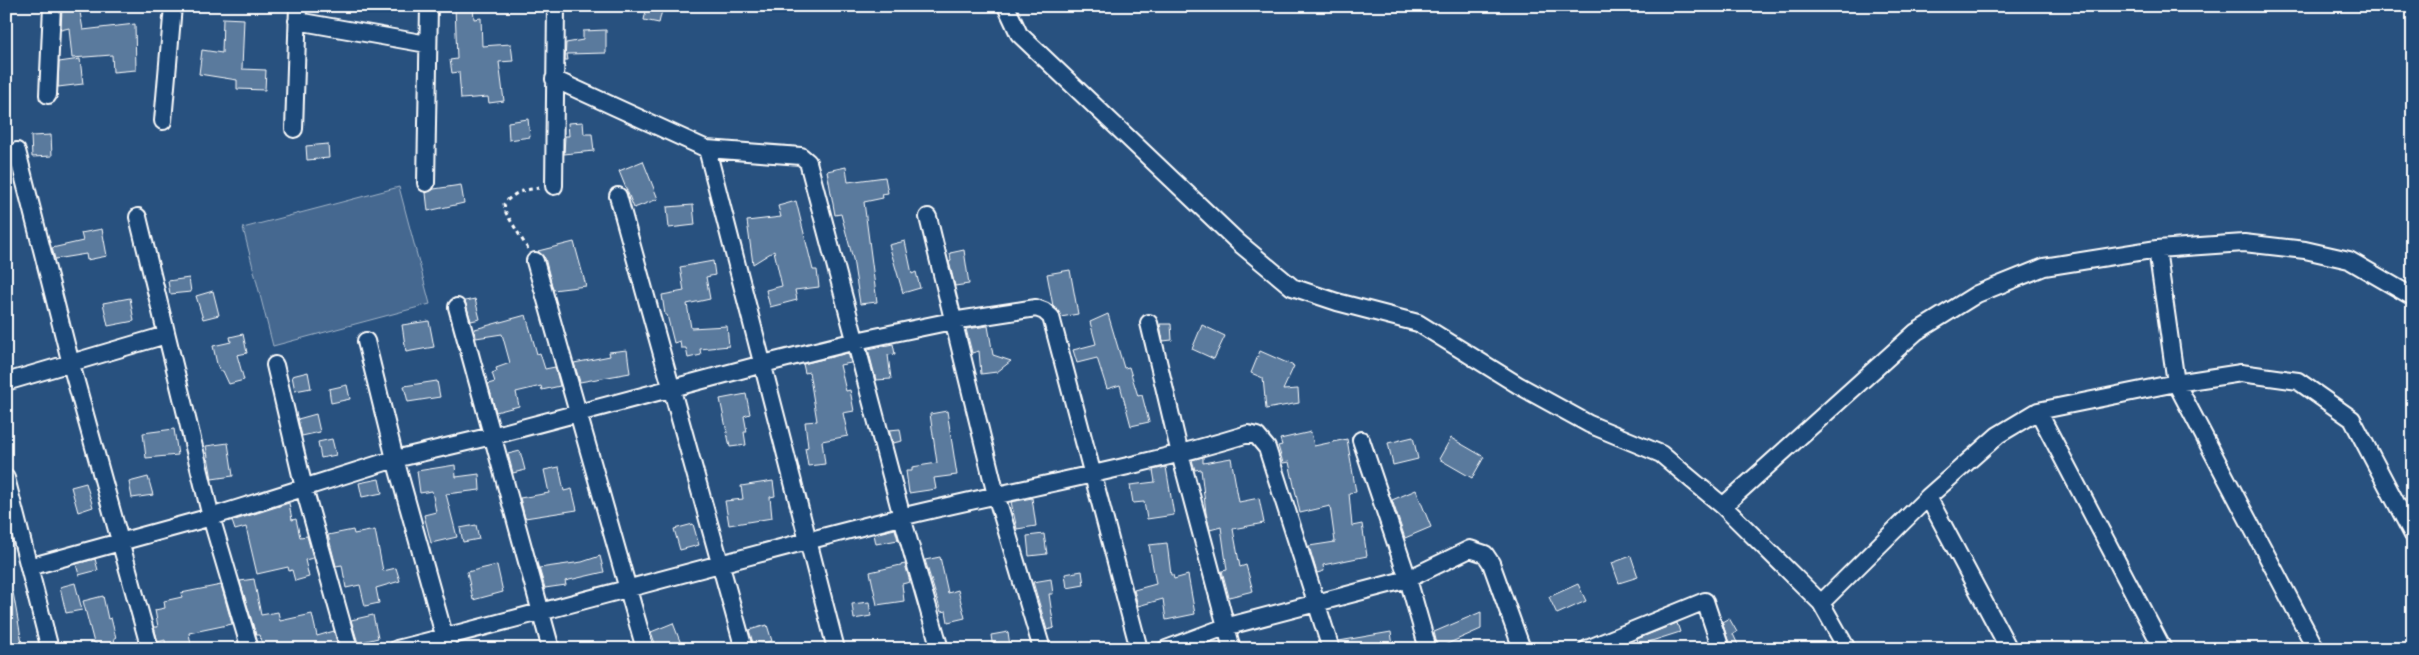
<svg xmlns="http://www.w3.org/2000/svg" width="2419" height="655" font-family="Kalam,sans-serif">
  <rect width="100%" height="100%" fill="#28517f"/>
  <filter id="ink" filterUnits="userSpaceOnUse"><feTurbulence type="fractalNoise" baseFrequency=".02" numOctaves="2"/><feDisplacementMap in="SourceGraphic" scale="10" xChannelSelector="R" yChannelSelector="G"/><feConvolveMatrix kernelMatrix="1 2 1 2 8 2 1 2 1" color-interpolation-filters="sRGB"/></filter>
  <g filter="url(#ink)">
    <path fill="#446890" stroke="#a2b4c8" d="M399 187 430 304 273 346 243 228Z"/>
    <path fill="#5a7a9d" stroke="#fff" d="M79 6 83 30 135 24 136 70 113 72 112 55 72 58 69 28 61 30 62 8Z
      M455 6H473L474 19 481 18 482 46 511 44 513 61 499 62 504 101 489 103 488 97 461 99 459 72 452 73 450 60 457 59Z
      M647 6H663L659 23 644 20Z
      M223 18 244 19 242 69 266 70 265 90 237 89V80L199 74 202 50 222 53Z
      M606 30V53L567 54 568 60H565L566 43 583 40V31Z
      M80 59 83 84 58 87 59 62Z
      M528 119 530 137 509 140 508 122Z
      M583 122 584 134H592L594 151 564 154 565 136H569L568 123Z
      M51 135 52 156 32 157 31 136Z
      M328 144 329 158 307 160 306 146Z
      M643 161 658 199 634 208 619 171Z
      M846 167 848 182 885 177 888 193 882 194 883 198 864 202 877 302 860 304 853 259 841 214 835 215 827 171Z
      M461 185 464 203 428 211 426 193 434 189Z
      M796 201 813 270H817L819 287 795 290 797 300 770 307 766 290 782 286 774 251 753 264 747 221 781 217 778 206Z
      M693 205 695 225 669 228 667 207Z
      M102 229 107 256 87 260 86 254 55 259 52 248 83 241 81 233Z
      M905 241 912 274 916 272 920 288 903 293 889 245Z
      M574 242 586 286 553 290 545 258 538 251Z
      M964 250 969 284 955 286 949 262 951 261 950 253Z
      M713 261 715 275 706 277 710 299 687 304 691 328 727 326 729 346 700 349 701 355 688 358 686 348H681L680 341 674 343 667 315H665L662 295 684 291 680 267Z
      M1070 270 1078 314 1061 317 1053 306 1047 274Z
      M189 278 191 292 170 294 168 281Z
      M213 291 219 315 203 319 196 296Z
      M130 298 134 321 108 326 103 303Z
      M475 299 480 319 471 321 465 301Z
      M1108 314 1124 368 1129 367 1138 396 1142 395 1149 422 1131 426 1120 385 1107 389 1097 358 1077 363 1073 350 1096 344 1090 322Z
      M526 315 537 354 540 353 545 369 555 367 560 386 542 390 541 386 516 392 519 406 496 412 488 384 495 382 492 373 497 371 496 368 510 363 502 334 476 338 475 329Z
      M429 321 434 347 406 352 402 325Z
      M1160 324H1171L1172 340 1163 341Z
      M1202 325 1225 336 1214 359 1192 349Z
      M988 326 993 355 1011 361 997 372 981 374 979 351 972 353 966 329Z
      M243 334 247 353 237 355 244 380 229 384 223 371H220L217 364 213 346 231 342 230 337Z
      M893 344 895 354 888 355 891 379 876 380 868 349Z
      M627 350 630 373 580 382 574 363 610 356 609 352Z
      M1260 351 1294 366 1283 390 1298 389 1299 403 1266 409 1263 378 1251 373Z
      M848 353 851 363 840 365 846 391 850 390 854 411 843 413 848 436 822 441 825 464 808 466 805 448 808 447 805 422 817 421 809 372 805 373 803 364Z
      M308 372 311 388 295 391 292 376Z
      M437 381 440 397 408 402 404 386Z
      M347 385 350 399 331 403 329 389Z
      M746 394 750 414 744 416 747 432H744L746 445 730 447 720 399Z
      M947 411 957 475 934 478 936 489 909 493 906 471H912V467L937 463 930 414Z
      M316 414 320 432 302 436 298 419Z
      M174 429 178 455 146 458 143 433Z
      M900 429 902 441 893 443 889 430Z
      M1311 432 1314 446 1347 439 1356 492 1349 493 1352 526 1362 524 1367 556 1323 565 1324 571 1317 573 1309 546 1335 542 1330 506 1300 513 1289 462 1283 463 1278 446 1282 445 1280 439Z
      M1413 437 1418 459 1393 465 1388 443Z
      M1451 438 1484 457 1472 478 1439 459Z
      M332 439 336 455 321 458 318 442Z
      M228 443 233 476 212 479 206 446Z
      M520 451 525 470 513 473 508 454Z
      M1203 457V463L1231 458 1239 502 1259 498 1264 523 1233 529 1240 567 1246 565 1253 591 1229 597 1222 571 1227 570 1221 527 1210 530 1206 513 1201 469 1195 470 1192 460Z
      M455 465 456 477 479 474 480 490 446 494 457 537 431 543 424 515 436 512 432 491 420 493 417 471Z
      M559 467 564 491 572 489 577 510 525 518 520 498 549 493 544 470Z
      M1166 467 1174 515 1147 519 1144 502 1133 503 1130 485 1155 482 1153 470Z
      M148 477 153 495 132 498 129 482Z
      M379 479 382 493 362 497 359 483Z
      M773 481 775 496 770 497 772 518 729 525 725 501 743 499 741 486Z
      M86 483 93 507 78 512 71 487Z
      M1416 490 1431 527 1405 538 1392 500Z
      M1032 498 1036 526 1017 529 1011 502Z
      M289 503 292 520 296 519 300 537 307 536 313 558 305 560 309 577 295 581 292 570 289 571 288 567 257 574 246 527 235 530 232 521Z
      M693 524 699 545 680 550 674 529Z
      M476 525 479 539 463 542 460 528Z
      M895 529 898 540 876 544 874 534Z
      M353 530 354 534 375 530 383 571 396 568 400 581 376 588 379 603 365 606 360 585 346 588 342 565 336 566 328 535Z
      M1044 534 1047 554 1029 556 1027 536Z
      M1167 543 1171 575H1173L1174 579 1188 575 1195 614 1166 620 1163 599 1138 606 1134 590 1156 584 1149 545Z
      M600 556 604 572 565 581 566 585 545 588 539 568 582 562Z
      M1631 556 1638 577 1619 583 1612 563Z
      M940 557 948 593 958 590 965 618 948 622 946 611 941 612 925 560Z
      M95 559 98 570 79 575 76 564Z
      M905 564 910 582 902 584 904 601 877 605 870 572Z
      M497 565 503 592 473 600 467 572Z
      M1082 571 1084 585 1067 588 1065 574Z
      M254 579 261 615 278 612 280 621 312 614 317 636 334 631 338 645 325 649H264L259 635H256L240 581Z
      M1051 579 1053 594H1049L1054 628 1047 630 1033 582Z
      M75 583 82 610 66 613 60 587Z
      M1578 584 1586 601 1557 614 1549 597Z
      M221 585 232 624 189 633 191 645 166 648 165 640 158 642 154 627H158L155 610 165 608 164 601 182 597 181 593Z
      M13 592 22 643 6 645V593Z
      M103 596 108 619 111 618 116 638H114L116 649H97L96 643H94L83 601Z
      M869 602 871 616 854 619 852 604Z
      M1481 612V629L1438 648 1434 632Z
      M373 615 378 638 358 643 351 620Z
      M1729 618 1737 632 1733 634 1740 649H1731L1722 622Z
      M673 623 683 649H657L651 632Z
      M1677 623 1680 632 1639 645 1637 639Z
      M767 625 772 641 754 646 749 630Z
      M1008 632 1010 646 993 649 991 635Z
      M1391 632 1393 646 1341 649 1339 641Z"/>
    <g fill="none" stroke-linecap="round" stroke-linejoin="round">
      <g stroke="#fff" stroke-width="20">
        <path id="street" d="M1006 6 1019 34 1239 243 1292 287 1337 302 1418 323 1518 385 1589 424 1661 454 1723 506
          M297 21 427 44
          M554 79 707 149 801 156 808 162 902 517 940 649
          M48 95 52 6
          M163 121 173 6
          M294 129 298 6
          M707 149 836 649
          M17 151 71 364 150 649
          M426 183 429 6
          M554 186 556 6
          M618 196 744 649
          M138 217 211 517 250 649
          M928 217 996 495 1042 649
          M2157 249 2176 383 2316 649
          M535 261 645 649
          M457 307 551 649
          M1149 323 1180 454 1232 649
          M366 341 395 459 448 649
          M275 365 304 488 349 649
          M6 382 166 335
          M2038 411 2163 649
          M1361 440 1408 579 1428 649
          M6 478 50 649
          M1928 497 2009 649
          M29 567 211 517 395 459 492 436 763 364 856 341 952 321 1036 308 1044 311 1051 317 1139 649
          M1821 603 1928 497 1998 435 2038 411 2176 383 2241 373 2298 381 2352 419 2413 535
          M397 649C565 607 732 559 901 517 1016 489 1134 469 1248 434L1257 436 1267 448 1331 649
          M1166 649 1225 627 1408 579 1470 549 1485 554 1491 563 1522 649
          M1587 649 1705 601 1721 649
          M1847 649 1821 603 1723 506 1916 332 1977 294 2044 267 2157 249 2244 243 2305 250 2349 260 2413 297"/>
      </g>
      <path stroke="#fff" stroke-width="3" stroke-dasharray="4 4" stroke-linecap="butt" d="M528 249 506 213 504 204C514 192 523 190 539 188"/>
      <use href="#street" stroke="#1f4a7a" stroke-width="16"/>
    </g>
  </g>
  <rect width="2419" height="655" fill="none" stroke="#1f4a7a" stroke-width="25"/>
  <rect x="12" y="12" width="2394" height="630" fill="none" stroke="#fff" stroke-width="2" filter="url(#ink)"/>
</svg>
